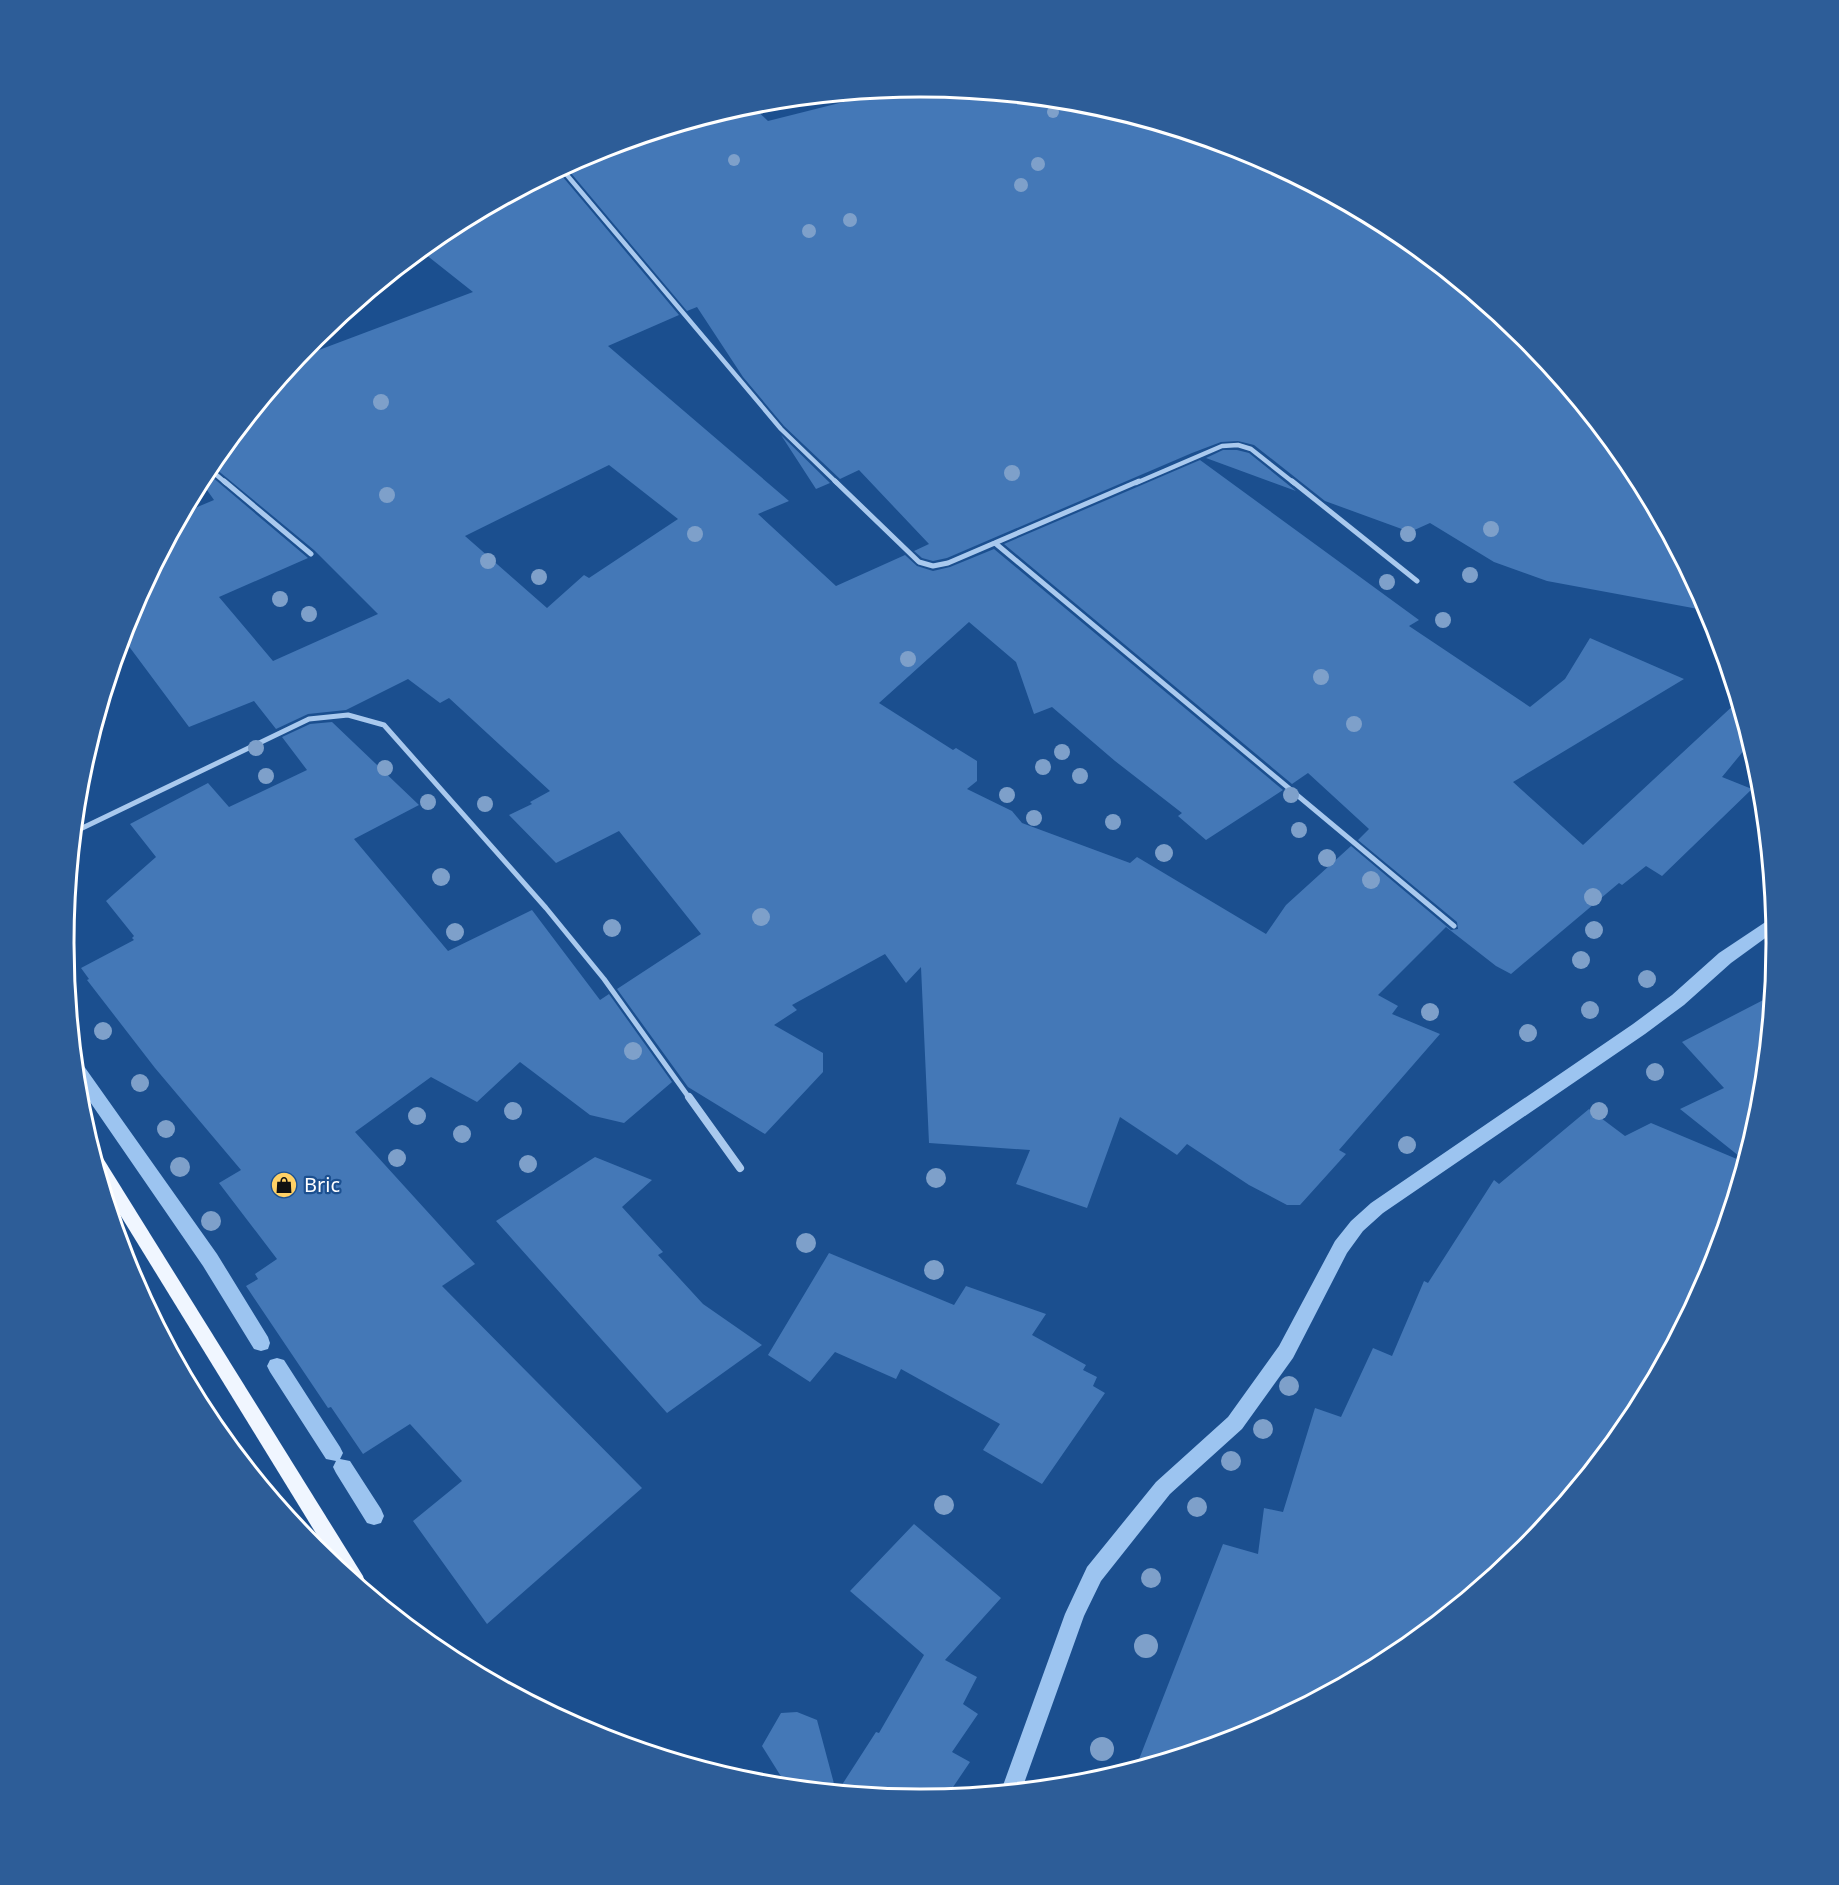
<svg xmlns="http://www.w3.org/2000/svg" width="1839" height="1885" font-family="'Noto Sans',sans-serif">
  <rect width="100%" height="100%" fill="#1b4f8f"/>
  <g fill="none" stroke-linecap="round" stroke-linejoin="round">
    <path fill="#9cc4f0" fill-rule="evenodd" d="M1773 917 1775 931 1731 963 1684 1005 1645 1034 1383 1213 1363 1231 1347 1253 1293 1358 1242 1429 1170 1494 1101 1581 1084 1616 1022 1789 1001 1791 1065 1614 1087 1567 1156 1482 1228 1417 1279 1346 1335 1241 1351 1221 1371 1203 1633 1024 1672 995 1719 953Z
      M75 1060 81 1062 217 1254 268 1337 270 1343 268 1349 261 1351 254 1349 203 1266 77 1083Z
      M277 1358 284 1360 340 1447 343 1453 340 1459 350 1461 381 1509 384 1516 381 1523 374 1525 367 1523 336 1473 333 1467 336 1461 326 1459 270 1372 267 1366 270 1360Z"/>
  </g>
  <path fill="#4478b7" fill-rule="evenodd" d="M920 86 1087 103 1112 110 1248 151 1396 231 1525 337 1632 467 1709 611 1547 581 1494 562 1430 523 1410 532 1325 501 1254 445 1238 441 1221 442 1192 453 947 558 933 561 922 558 914 551 929 544 859 470 840 479 784 426 743 377 697 307 687 311 565 166 592 151 749 103 768 121 899 88Z
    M557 170 679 315 608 346 789 501 758 514 836 586 905 555 917 566 933 571 950 567 994 549 1283 790 1206 840 1178 816 1182 813 1115 761 1052 707 1034 714 1016 662 969 622 879 703 953 750 956 748 977 761V781L967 789 1012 811 1022 823 1130 863 1137 857 1266 934 1286 905 1351 846 1451 930 1458 929 1457 922 1358 840 1369 829 1308 773 1292 784 1004 544 1200 460 1419 620 1409 626 1530 707 1565 679 1590 638 1684 679 1513 782 1583 845 1737 702 1750 743 1722 777 1752 789 1662 876 1646 866 1622 885 1619 883 1511 974 1496 966 1446 927 1378 995 1398 1006 1392 1014 1440 1034 1339 1150 1346 1154 1300 1205H1287L1249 1185 1187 1144 1177 1155 1120 1117 1087 1208 1016 1184 1030 1150 929 1143 921 967 906 983 885 954 792 1005 797 1010 774 1025 823 1053V1072L765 1134 688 1087 617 989 701 934 619 831 556 863 509 815 532 804 530 802 550 791 449 698 440 703 408 679 346 710 308 714 276 729 254 701 189 727 122 637 128 614 183 513 214 500 200 480 205 471 308 558 219 597 273 661 378 614 314 550 210 464 295 359 473 292 420 250 444 230ZM609 465 678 519 589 578 584 575 547 608 465 536Z
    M781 435 830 483 816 489Z
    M1223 450H1237L1249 453 1296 491 1206 458Z
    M332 722 419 805 354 839 448 951 532 910 600 1000 609 994 672 1082 624 1123 590 1115 520 1062 477 1102 431 1077 355 1132 475 1264 442 1286 642 1488 487 1624 413 1521 462 1481 410 1424 363 1454 331 1407 328 1408 246 1286 258 1279 255 1274 277 1259 219 1183 241 1170 155 1068 87 980 89 979 81 968 134 940 132 938 134 936 106 901 156 857 130 824 208 783 229 807 307 770 282 737 310 724Z
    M1771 996 1759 1110 1744 1160 1680 1109 1724 1088 1682 1042Z
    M1589 1109 1625 1136 1651 1123 1744 1162 1711 1271 1631 1419 1525 1548 1395 1655 1247 1734 1136 1767 1223 1544 1258 1554 1264 1508 1283 1512 1315 1408 1341 1417 1373 1348 1392 1356 1424 1281 1428 1283 1494 1180 1499 1184Z
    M595 1157 652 1180 622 1207 663 1252 658 1255 703 1304 762 1345 667 1413 496 1221Z
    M829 1253 954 1305 966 1286 1046 1314 1032 1335 1086 1365 1083 1370 1097 1377 1093 1386 1105 1393 1042 1484 983 1450 1000 1424 901 1369 896 1379 835 1352 810 1382 768 1355Z
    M914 1524 1001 1598 945 1660 977 1677 963 1704 978 1714 952 1752 970 1762 947 1796 919 1799 838 1791 876 1732 879 1733 924 1655 850 1591Z
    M797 1712 817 1720 836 1791 787 1786 762 1746 781 1713Z"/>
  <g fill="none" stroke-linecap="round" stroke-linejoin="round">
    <path stroke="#a9c9ee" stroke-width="4.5" d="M561 168 781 429 837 483
      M207 467 226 483
      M1136 483 1222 446 1238 445 1251 449 1294 483"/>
    <path stroke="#a9c9ee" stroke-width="5" d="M224 481 311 554
      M835 481 919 562 933 566 948 563 1139 481
      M1292 481 1417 581
      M995 543 1454 926
      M74 832 309 719 348 715 384 725 546 908 604 979 690 1099"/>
    <path stroke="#a9c9ee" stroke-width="8" d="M689 1097 740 1168"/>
    <path fill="#f0f6ff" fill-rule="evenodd" d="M95 1153 101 1155 363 1576 365 1582 363 1588 336 1566 103 1187 93 1154Z"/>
  </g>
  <g fill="#7ea0ca">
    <circle cx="1053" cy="112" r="6"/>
    <circle cx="734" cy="160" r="6"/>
    <circle cx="1038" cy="164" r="7"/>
    <circle cx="1021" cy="185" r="7"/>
    <circle cx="850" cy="220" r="7"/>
    <circle cx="809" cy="231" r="7"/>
    <circle cx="381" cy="402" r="8"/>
    <circle cx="1012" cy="473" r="8"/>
    <circle cx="387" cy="495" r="8"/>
    <circle cx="1491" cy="529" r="8"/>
    <circle cx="695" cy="534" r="8"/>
    <circle cx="1408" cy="534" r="8"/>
    <circle cx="488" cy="561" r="8"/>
    <circle cx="1470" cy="575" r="8"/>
    <circle cx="539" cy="577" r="8"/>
    <circle cx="1387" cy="582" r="8"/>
    <circle cx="280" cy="599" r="8"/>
    <circle cx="309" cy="614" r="8"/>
    <circle cx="1443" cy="620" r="8"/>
    <circle cx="908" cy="659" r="8"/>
    <circle cx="1321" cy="677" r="8"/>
    <circle cx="1354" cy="724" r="8"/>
    <circle cx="256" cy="748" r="8"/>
    <circle cx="1062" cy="752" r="8"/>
    <circle cx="1043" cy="767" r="8"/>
    <circle cx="385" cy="768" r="8"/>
    <circle cx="266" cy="776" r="8"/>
    <circle cx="1080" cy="776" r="8"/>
    <circle cx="1007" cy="795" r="8"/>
    <circle cx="1291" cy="795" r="8"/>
    <circle cx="428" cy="802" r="8"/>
    <circle cx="485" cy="804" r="8"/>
    <circle cx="1034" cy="818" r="8"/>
    <circle cx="1113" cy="822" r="8"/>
    <circle cx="1299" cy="830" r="8"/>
    <circle cx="1164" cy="853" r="9"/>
    <circle cx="1327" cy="858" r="9"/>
    <circle cx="441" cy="877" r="9"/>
    <circle cx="1371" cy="880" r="9"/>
    <circle cx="1593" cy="897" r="9"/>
    <circle cx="761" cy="917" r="9"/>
    <circle cx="612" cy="928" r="9"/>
    <circle cx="1594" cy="930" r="9"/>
    <circle cx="455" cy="932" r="9"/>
    <circle cx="1581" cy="960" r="9"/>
    <circle cx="1647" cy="979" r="9"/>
    <circle cx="1590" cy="1010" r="9"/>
    <circle cx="1430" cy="1012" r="9"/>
    <circle cx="103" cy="1031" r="9"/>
    <circle cx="1528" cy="1033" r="9"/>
    <circle cx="633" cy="1051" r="9"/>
    <circle cx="1655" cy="1072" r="9"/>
    <circle cx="140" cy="1083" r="9"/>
    <circle cx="513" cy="1111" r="9"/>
    <circle cx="1599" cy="1111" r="9"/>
    <circle cx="417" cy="1116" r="9"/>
    <circle cx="166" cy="1129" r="9"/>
    <circle cx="462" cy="1134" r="9"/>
    <circle cx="1407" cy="1145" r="9"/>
    <circle cx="397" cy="1158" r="9"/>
    <circle cx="528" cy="1164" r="9"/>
    <circle cx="180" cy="1167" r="10"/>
    <circle cx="936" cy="1178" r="10"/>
    <circle cx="211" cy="1221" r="10"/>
    <circle cx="806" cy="1243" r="10"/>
    <circle cx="934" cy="1270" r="10"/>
    <circle cx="1289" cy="1386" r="10"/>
    <circle cx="1263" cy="1429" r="10"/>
    <circle cx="1231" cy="1461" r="10"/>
    <circle cx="944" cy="1505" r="10"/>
    <circle cx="1197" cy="1507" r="10"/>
    <circle cx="1151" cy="1578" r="10"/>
    <circle cx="1146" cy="1646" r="12"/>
    <circle cx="1102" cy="1749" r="12"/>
  </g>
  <defs>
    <g id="shop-disc" transform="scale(1.35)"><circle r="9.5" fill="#ffd166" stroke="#1b4f8f"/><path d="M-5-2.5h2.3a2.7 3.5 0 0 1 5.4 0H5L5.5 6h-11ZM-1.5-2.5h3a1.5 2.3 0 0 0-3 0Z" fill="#111"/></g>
  </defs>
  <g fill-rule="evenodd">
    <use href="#shop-disc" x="284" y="1185"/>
  </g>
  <g text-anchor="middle" stroke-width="4.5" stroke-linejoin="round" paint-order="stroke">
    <g font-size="20" fill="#fff" stroke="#1b4f8f" text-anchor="start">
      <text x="304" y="1192">Bric</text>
    </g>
  </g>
  <path d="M0 0H1839V1885H0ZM74 943a846 846 0 1 1 1692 0a846 846 0 1 1-1692 0Z" fill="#2d5d98" fill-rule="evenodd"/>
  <path fill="none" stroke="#fff" stroke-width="3" d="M74 943a846 846 0 1 1 1692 0a846 846 0 1 1-1692 0Z"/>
</svg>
